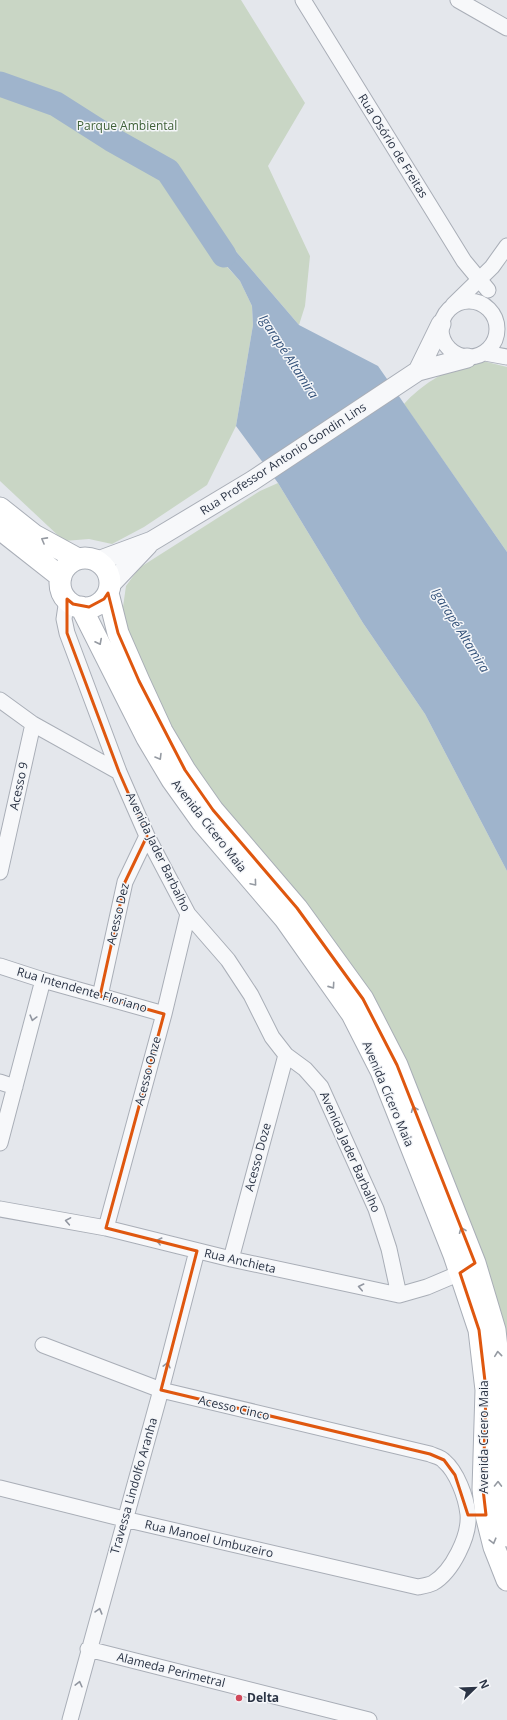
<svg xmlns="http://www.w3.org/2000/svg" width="507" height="1720" font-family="'Open Sans',sans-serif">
  <rect width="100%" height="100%" fill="#e4e7ec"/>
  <path fill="#c9d6c5" d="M0 0H241L305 103 268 166 310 256 305 306 299 325 227 241 205 227 220 259 240 281 252 306 253 325 236 426 207 485 144 527 112 544 89 539 64 541 0 481Z
    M487 362 507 367V552L404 404C420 386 445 370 469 363 474 362 482 362 487 362Z
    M278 483 363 623 425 714 507 871V1348L370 994 306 902 219 803 169 728 125 632 123 607 126 586 139 568 260 491Z"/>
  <path fill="#9fb4cc" d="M205 226 227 241 299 325 378 366 507 552V871L425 714 363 623 278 483 236 426 253 325 252 306 240 281 210 247Z"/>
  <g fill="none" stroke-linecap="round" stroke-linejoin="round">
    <path stroke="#9fb4cc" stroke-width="25" d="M0 84 56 104 111 139 168 171 224 255"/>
    <g stroke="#a9aeb7" stroke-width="17">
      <path id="minor" d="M303 0 464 261 488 290
        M458 0 507 28
        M441 329a28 28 0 1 1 56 0a28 28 0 1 1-56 0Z
        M453 305 492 267 507 246
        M485 353 507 357
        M67 599 64 619 67 633 119 772 147 836 188 914 228 960 251 995 272 1037 286 1055 305 1069 321 1087 376 1209 389 1249 399 1295
        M0 700 33 724 119 772
        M0 872 33 724
        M0 966 43 980 164 1014
        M100 996 125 882 147 836
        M0 1082 15 1087
        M0 1143 43 980
        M0 1209 106 1228 231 1259 399 1295 427 1287 460 1273 468 1268
        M106 1228 164 1014 188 914
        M231 1259 286 1055
        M0 1488 124 1519 418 1587C423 1586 429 1585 433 1583 452 1572 470 1536 468 1514 466 1497 457 1472 444 1461 441 1457 434 1456 430 1454L161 1390 43 1345
        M88 1649 369 1720
        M70 1720 161 1390 197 1251"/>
    </g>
    <g stroke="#a9aeb7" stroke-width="21">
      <path id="tertiary" d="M418 371 441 324
        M98 561 152 541 252 481 418 371 467 358
        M110 585 148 545"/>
    </g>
    <g stroke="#a9aeb7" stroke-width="23">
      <path id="secondary" d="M0 508 34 535 78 559
        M0 529 61 577
        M60 583a25 25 0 1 1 50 0a25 25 0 1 1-50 0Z
        M108 593 118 633 139 681 162 731 185 770 213 810 297 908 363 999 397 1065 475 1263 495 1330 502 1393 498 1490 507 1536
        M81 607 147 738 172 780 202 822 285 919 352 1014 381 1071 454 1255 479 1330 486 1390 483 1489 486 1515 494 1547 507 1580"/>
    </g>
    <use href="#minor" stroke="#f7f8fa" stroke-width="15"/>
    <use href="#tertiary" stroke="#f7f8fa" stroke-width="19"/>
    <use href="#secondary" stroke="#fff" stroke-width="21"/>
  </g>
  <defs><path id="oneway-chevron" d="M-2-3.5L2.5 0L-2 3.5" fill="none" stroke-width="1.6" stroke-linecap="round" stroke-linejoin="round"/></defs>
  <g stroke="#959aa2">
    <use href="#oneway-chevron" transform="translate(44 540) rotate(-151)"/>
    <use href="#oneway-chevron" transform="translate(99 642) rotate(63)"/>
    <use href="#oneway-chevron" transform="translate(159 757) rotate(59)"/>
    <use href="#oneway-chevron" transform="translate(254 883) rotate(50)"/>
    <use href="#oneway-chevron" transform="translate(332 986) rotate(55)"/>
    <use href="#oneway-chevron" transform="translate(414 1109) rotate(-112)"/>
    <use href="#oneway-chevron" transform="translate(462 1230) rotate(-112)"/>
    <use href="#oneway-chevron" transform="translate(498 1354) rotate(-96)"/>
    <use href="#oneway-chevron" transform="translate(498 1484) rotate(-89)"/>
    <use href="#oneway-chevron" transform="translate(493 1541) rotate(75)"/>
  </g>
  <g stroke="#9196a0">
    <use href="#oneway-chevron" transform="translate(33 1018) rotate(105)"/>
    <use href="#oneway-chevron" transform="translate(68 1221) rotate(-170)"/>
    <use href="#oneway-chevron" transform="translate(159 1241) rotate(-166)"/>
    <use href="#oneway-chevron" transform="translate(361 1287) rotate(-168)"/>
    <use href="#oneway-chevron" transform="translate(167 1365) rotate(-76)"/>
    <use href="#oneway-chevron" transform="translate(99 1611) rotate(-74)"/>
    <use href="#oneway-chevron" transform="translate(79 1684) rotate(-76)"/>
  </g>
  <path fill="none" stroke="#df570f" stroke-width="3" stroke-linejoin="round" d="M108 593 118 633 139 681 185 770 213 810 297 908 363 999 397 1065 475 1263 460 1273 479 1330 486 1390 483 1489 486 1515H468L455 1475 444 1460 430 1454 161 1390 197 1251 106 1228 164 1014 100 996 125 882 147 836 119 772 67 633V599L73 604 89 607 104 599Z"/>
  <circle fill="#d1495b" stroke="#f4f6f9" stroke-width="1.5" cx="239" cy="1698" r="4"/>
  <g text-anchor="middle" stroke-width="3" stroke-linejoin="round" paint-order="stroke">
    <g font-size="12" fill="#3f6138" stroke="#f4f6f9">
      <text x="127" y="130">Parque Ambiental</text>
    </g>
    <g font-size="12" fill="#2b3445" stroke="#f4f6f9">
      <text transform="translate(393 146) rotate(58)" y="4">Rua Osório de Freitas</text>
      <text transform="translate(283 459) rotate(-33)" y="4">Rua Professor Antonio Gondin Lins</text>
      <text transform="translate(19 786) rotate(-78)" y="4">Acesso 9</text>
      <text transform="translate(209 826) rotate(52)" y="4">Avenida Cícero Maia</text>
      <text transform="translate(158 852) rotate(64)" y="4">Avenida Jader Barbalho</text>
      <text transform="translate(118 914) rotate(-77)" y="4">Acesso Dez</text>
      <text transform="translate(82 990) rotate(16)" y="4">Rua Intendente Floriano</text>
      <text transform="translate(148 1071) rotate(-75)" y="4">Acesso Onze</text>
      <text transform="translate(388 1094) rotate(67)" y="4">Avenida Cícero Maia</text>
      <text transform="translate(350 1152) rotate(66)" y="4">Avenida Jader Barbalho</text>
      <text transform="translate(258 1157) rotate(-75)" y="4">Acesso Doze</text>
      <text transform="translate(240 1261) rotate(13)" y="4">Rua Anchieta</text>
      <text transform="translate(234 1408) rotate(13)" y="4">Acesso Cinco</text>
      <text transform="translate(484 1437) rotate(-90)" y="4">Avenida Cícero Maia</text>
      <text transform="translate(134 1486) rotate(-74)" y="4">Travessa Lindolfo Aranha</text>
      <text transform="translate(209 1539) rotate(13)" y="4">Rua Manoel Umbuzeiro</text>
      <text transform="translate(171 1670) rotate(14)" y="4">Alameda Perimetral</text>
    </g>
    <g font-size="12" font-weight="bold" fill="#2b3445" stroke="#f4f6f9" text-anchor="start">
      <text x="247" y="1702">Delta</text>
    </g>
    <g font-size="13" font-style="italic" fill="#34527a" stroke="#f4f6f9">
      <text transform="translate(289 356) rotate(57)" y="5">Igarapé Altamira</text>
      <text transform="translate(461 630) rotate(58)" y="5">Igarapé Altamira</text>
    </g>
  </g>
  <g transform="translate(475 1688) rotate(67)" stroke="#f4f6f9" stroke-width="3" paint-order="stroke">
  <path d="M0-3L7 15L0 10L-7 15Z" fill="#2b3445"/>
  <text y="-6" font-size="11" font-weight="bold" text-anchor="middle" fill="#2b3445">N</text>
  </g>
</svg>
